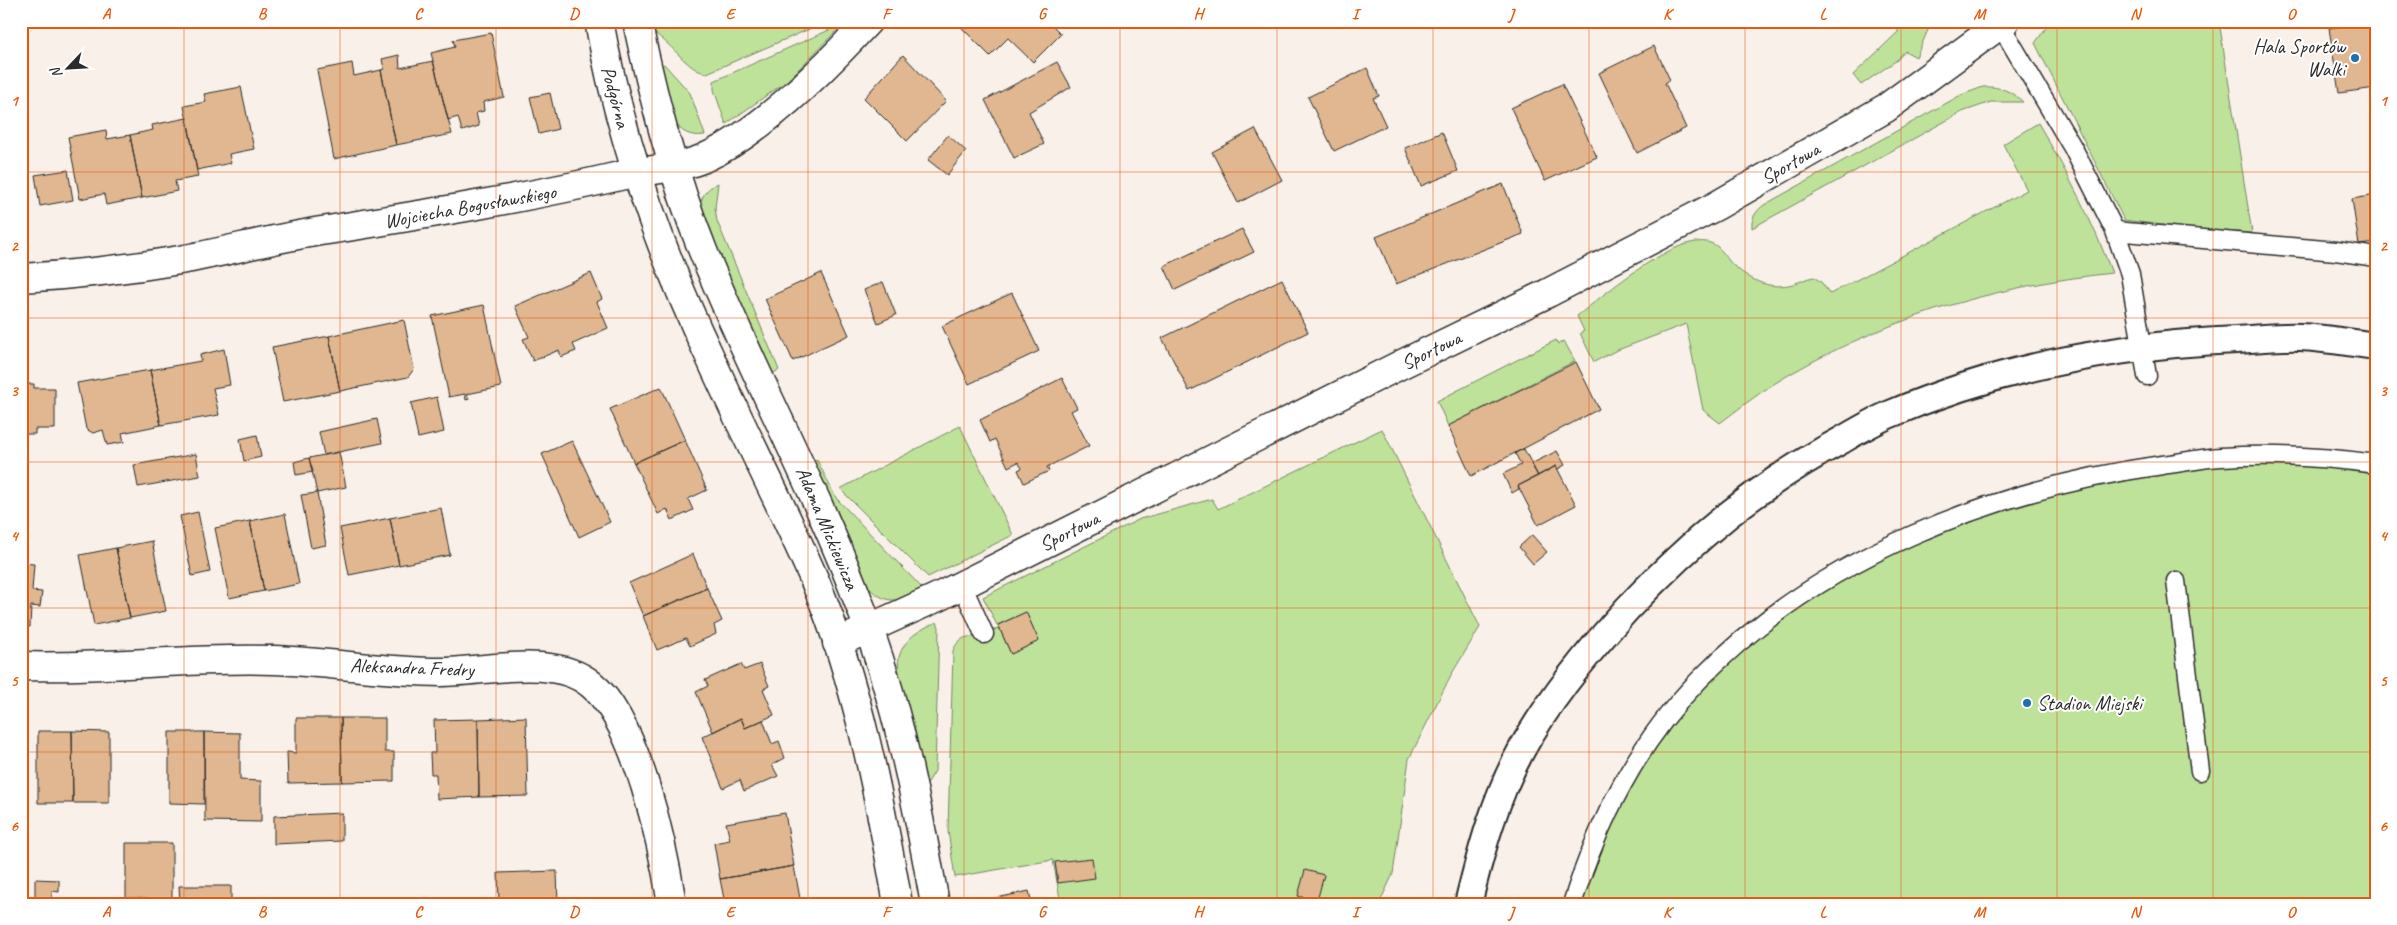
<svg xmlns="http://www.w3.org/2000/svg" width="2397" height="925" font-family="Caveat,sans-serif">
  <rect width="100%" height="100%" fill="#f9f1e9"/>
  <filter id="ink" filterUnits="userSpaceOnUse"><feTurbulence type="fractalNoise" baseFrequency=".02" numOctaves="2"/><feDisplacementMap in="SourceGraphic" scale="10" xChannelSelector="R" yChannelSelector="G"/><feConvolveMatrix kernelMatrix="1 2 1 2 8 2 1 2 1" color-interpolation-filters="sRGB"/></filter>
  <g filter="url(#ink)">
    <path fill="#bfe29b" stroke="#758663" d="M648 21H828L707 73C689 73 669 39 650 31Z
      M1899 21H1932L1916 57 1905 51 1897 60 1861 85 1853 75 1898 32Z
      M2051 21H2219L2252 233 2193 229 2124 220 2035 43Z
      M836 27 838 29 787 81 726 124 714 90V81Z
      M664 64 690 93 705 135C667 141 666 95 659 68Z
      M1983 87C1999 86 2012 91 2023 102H1991L1962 112 1752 228C1751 218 1756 211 1764 205L1961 95Z
      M2038 123C2067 172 2092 220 2112 273 1992 286 1875 321 1772 385 1754 397 1737 410 1720 423L1703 410 1686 324 1615 351 1594 362 1580 333 1584 331 1577 316C1603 296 1680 228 1713 244 1722 248 1727 260 1734 266 1752 281 1769 290 1793 284 1800 282 1806 278 1814 277L1821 282 1830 294 2027 190 2003 144Z
      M718 183 715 208 717 221 779 370 770 375 699 212C701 197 704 190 718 183Z
      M1556 340 1558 344 1564 341 1575 361 1448 426 1437 401Z
      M960 426 1013 535 928 577 840 489Z
      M1382 429 1480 627 1451 675 1409 759 1393 874 1379 904H1061L1053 860 955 877 948 831 953 651C957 640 966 634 977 638L999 628 1011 654 1039 641 1026 612 997 625 983 597 1140 519 1212 499 1218 509Z
      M2220 457 2376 464V904H1575L1590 850 1659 727 1785 606 1992 503Z
      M817 460 836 498 924 590C901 600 889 607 869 588L811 463Z
      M937 622 939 627 935 771 927 784 924 782C918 758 894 677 899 657 904 638 921 629 937 622Z"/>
    <path fill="#e0b790" stroke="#2b2b2b" d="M955 21H1048L1061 34 1033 62 1008 38 990 56Z
      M2376 21V88L2339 93 2329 28Z
      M491 33 504 97 483 102 484 111 476 113 479 126 462 131 458 117 448 120 431 53 455 47 453 40Z
      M1654 46 1670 80 1665 83 1686 128 1637 153 1599 73Z
      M399 55 400 68 433 61 452 134 396 145 381 70 384 69 382 59Z
      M903 55 946 101 907 141 864 98Z
      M1057 62 1071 87 1029 112 1044 144 1014 158 985 100Z
      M352 63 354 76 381 70 396 145 334 159 317 70Z
      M1367 68 1379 96 1373 98 1386 126 1334 151 1308 97Z
      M1562 84 1597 157 1545 181 1511 108Z
      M241 87 254 149 229 154 231 163 197 170 184 106 206 102 204 94Z
      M550 93 558 129 539 134 530 97Z
      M187 118 198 177 175 181 177 191 142 198 130 135 153 130 152 125Z
      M1255 129 1282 180 1238 203 1212 152Z
      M106 130 107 139 130 135 142 198 106 205 104 194 80 199 68 137Z
      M1442 132 1458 171 1421 186 1405 148Z
      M948 135 966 151 947 175 928 160Z
      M68 170 73 200 40 206 35 175Z
      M1503 184 1523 234 1396 284 1376 237Z
      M2376 195V243L2359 245 2352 199Z
      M1242 229 1254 252 1175 290 1164 266Z
      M591 273 602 299 597 302 608 328 573 344 576 351 561 357 559 350 533 361 523 339 529 337 515 306Z
      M821 273 849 335 793 361 765 299Z
      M1282 279 1308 332 1189 391 1162 338Z
      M883 282 896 315 878 323 864 290Z
      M1012 293 1039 351 969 384 942 326Z
      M484 305 501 387 467 394 469 399 466 400 465 394 449 397 432 316Z
      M404 320 414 369 408 377 340 391 329 336Z
      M329 336 340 391 283 402 272 347Z
      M224 349 230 385 213 388 219 415 161 425 150 370 201 361 200 355Z
      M1576 362 1599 409 1471 476 1448 426Z
      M150 370 161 425 122 433 124 442 107 445 103 430 93 433 86 429 77 383Z
      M1062 378 1077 408 1071 411 1089 446 1047 467 1049 471 1024 483 1018 470 1022 468 1018 462 1008 467 995 439 990 442 980 420Z
      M21 384H34V388H55V429H35V434H21Z
      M661 387 685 440 634 463 610 409Z
      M437 397 444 432 418 438 411 403Z
      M377 419 382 443 324 455 319 432Z
      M257 435 261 457 244 461 240 439Z
      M685 440 707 490 688 499 693 510 672 520 667 509 658 514 634 463Z
      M572 441 610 522 579 537 542 454Z
      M1524 449 1538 476 1518 486 1519 489 1512 493 1503 474 1521 465 1515 453Z
      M1557 451 1565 465 1558 469 1556 466 1538 476 1531 464Z
      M339 452 346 487 317 493 309 458Z
      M196 454 200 476 138 487 134 465Z
      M309 458 313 472 296 475 294 462Z
      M1556 466 1576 505 1538 525 1518 486Z
      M317 493 326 545 311 548 301 495Z
      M441 508 450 555 399 565 390 518Z
      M198 512 210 572 192 576 180 516Z
      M285 514 299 584 264 591 250 521Z
      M390 518 399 565 349 575 340 528Z
      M250 521 264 591 229 598 215 528Z
      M1532 535 1547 552 1533 564 1519 547Z
      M152 541 166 611 130 618 116 548Z
      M116 548 130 618 94 625 80 555Z
      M693 554 707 588 643 616 629 583Z
      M21 563 34 564 32 591 42 592 40 607 31 606 30 627H21Z
      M707 588 722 621 714 625 716 634 690 646 686 638 657 650 643 616Z
      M1026 612 1039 641 1011 654 998 625Z
      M741 664 744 670 760 664 769 686 763 689 774 715 745 728 741 718 713 732 696 692 708 686 705 680Z
      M526 717 528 796 479 797 478 719Z
      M296 718H341L342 782 288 783 287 752 296 753Z
      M341 718H385V752H394V781L342 782Z
      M741 718 745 728 763 720 772 744 779 741 785 758 772 765 778 776 744 791 740 780 723 788 702 737Z
      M478 719 479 797 437 799 436 774H431L430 753H435L434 720Z
      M38 731H72L73 803H38Z
      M72 731 109 732V803H73Z
      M169 732H204V804L169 803Z
      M204 732 240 733V780L261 781V822L205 821Z
      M342 813V841L274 844V816Z
      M785 813 794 866 720 879 714 843 730 840 726 823Z
      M126 843H172V899L126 898Z
      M1092 858 1095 878 1058 883 1055 862Z
      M794 866 801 904H725L720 879Z
      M1305 870 1324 875 1317 901 1298 896Z
      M557 871 558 904H499L498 873Z
      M35 879 59 880V892L52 891V904H35Z
      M179 886H231V904H180Z
      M1029 891 1032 904 972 903 1006 896Z
      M453 900V904H399V901Z"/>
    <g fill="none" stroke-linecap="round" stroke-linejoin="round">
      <g stroke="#2b2b2b" stroke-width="21">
        <path id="service" d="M2001 26 2073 148 2115 231 2336 251 2376 257
          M2115 231 2130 274 2147 376
          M2176 581 2200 771
          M962 585 984 634
          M1572 904C1599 820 1637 743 1699 680 1819 556 1994 489 2162 465 2181 463 2201 458 2221 457 2272 454 2326 457 2376 464"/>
      </g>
      <g stroke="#2b2b2b" stroke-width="30">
        <path id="pedestrian" d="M1468 904C1481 851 1495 798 1522 749 1550 698 1588 652 1627 609 1692 540 1758 485 1842 440 1857 431 1873 422 1888 415 1998 368 2117 345 2236 340 2257 339 2279 336 2300 337 2325 338 2351 343 2376 346"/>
      </g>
      <g stroke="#2b2b2b" stroke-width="31">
        <path id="minor" d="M21 278C75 275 127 269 180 260 229 251 278 237 328 230 427 214 526 198 624 175 651 169 679 169 704 158 760 133 826 67 868 21
          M837 643 938 597 1400 365 1548 293 1716 206 1886 108 2005 21
          M21 666C105 669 190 657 274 660 330 662 386 672 441 672 486 672 555 653 592 685 637 722 663 846 672 904"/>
      </g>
      <g stroke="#2b2b2b" stroke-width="31">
        <path id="tertiary" d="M599 21C620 137 659 249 709 355 743 431 782 505 815 581 858 684 879 795 898 904
          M637 21C654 100 673 176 703 251 752 372 815 486 861 608 898 703 917 803 935 904"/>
      </g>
      <use href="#service" stroke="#fff" stroke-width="18"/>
      <use href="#pedestrian" stroke="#fff" stroke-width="26"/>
      <use href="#minor" stroke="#fff" stroke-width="28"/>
      <use href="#tertiary" stroke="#fff" stroke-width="28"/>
    </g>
  </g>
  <path fill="none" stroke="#e8590c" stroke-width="1" stroke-opacity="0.55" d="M184 21V904M340 21V904M496 21V904M652 21V904M808 21V904M964 21V904M1120 21V904M1277 21V904M1433 21V904M1589 21V904M1745 21V904M1901 21V904M2057 21V904M2213 21V904M21 172H2376M21 318H2376M21 462H2376M21 608H2376M21 752H2376"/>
  <g fill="#1f6fb2" stroke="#fff" stroke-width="2">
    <circle cx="2355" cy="58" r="5"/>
    <circle cx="2027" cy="703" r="5"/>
  </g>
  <g text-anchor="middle" stroke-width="4" stroke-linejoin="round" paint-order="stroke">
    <g font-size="20" fill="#2b2b2b" stroke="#fff" text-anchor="end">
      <text x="2345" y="53">Hala Sportów<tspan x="2345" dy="23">Walki</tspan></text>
      <text x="2037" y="710" text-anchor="start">Stadion Miejski</text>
    </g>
    <g font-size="20" fill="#2b2b2b" stroke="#fff">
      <text transform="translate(616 97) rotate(75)" y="7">Podgórna</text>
      <text transform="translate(1790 163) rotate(-30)" y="7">Sportowa</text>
      <text transform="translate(470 206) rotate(-10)" y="7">Wojciecha Bogusławskiego</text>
      <text transform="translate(1431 350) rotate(-26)" y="7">Sportowa</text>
      <text transform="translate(828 528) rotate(67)" y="7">Adama Mickiewicza</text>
      <text transform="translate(1069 531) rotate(-27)" y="7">Sportowa</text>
      <text transform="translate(412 667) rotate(2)" y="7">Aleksandra Fredry</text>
    </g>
  </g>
  <rect width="2397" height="925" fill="none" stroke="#fff" stroke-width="55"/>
  <g transform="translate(68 68) rotate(245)" stroke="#ffffff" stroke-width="4" paint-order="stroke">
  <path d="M0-4L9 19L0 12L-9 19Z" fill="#2b2b2b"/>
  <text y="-8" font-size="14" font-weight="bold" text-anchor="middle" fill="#2b2b2b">N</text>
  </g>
  <rect x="28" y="28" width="2342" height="870" fill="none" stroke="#e8590c" stroke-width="2"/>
  <g font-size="16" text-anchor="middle" font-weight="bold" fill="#e8590c">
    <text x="106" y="19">A</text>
    <text x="262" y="19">B</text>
    <text x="418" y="19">C</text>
    <text x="574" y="19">D</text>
    <text x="730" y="19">E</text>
    <text x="886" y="19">F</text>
    <text x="1042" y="19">G</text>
    <text x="1198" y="19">H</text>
    <text x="1355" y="19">I</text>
    <text x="1511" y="19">J</text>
    <text x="1667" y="19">K</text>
    <text x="1823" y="19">L</text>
    <text x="1979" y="19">M</text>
    <text x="2135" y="19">N</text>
    <text x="2291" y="19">O</text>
    <text x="14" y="106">1</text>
    <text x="2383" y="106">1</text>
    <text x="14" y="251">2</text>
    <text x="2383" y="251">2</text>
    <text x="14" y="396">3</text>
    <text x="2383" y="396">3</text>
    <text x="14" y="541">4</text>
    <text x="2383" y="541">4</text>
    <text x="14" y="686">5</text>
    <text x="2383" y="686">5</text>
    <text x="14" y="831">6</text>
    <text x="2383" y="831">6</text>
    <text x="106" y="917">A</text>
    <text x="262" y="917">B</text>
    <text x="418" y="917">C</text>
    <text x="574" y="917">D</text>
    <text x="730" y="917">E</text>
    <text x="886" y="917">F</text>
    <text x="1042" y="917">G</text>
    <text x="1198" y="917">H</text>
    <text x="1355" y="917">I</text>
    <text x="1511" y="917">J</text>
    <text x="1667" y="917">K</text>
    <text x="1823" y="917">L</text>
    <text x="1979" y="917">M</text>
    <text x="2135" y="917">N</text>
    <text x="2291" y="917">O</text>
  </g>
</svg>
